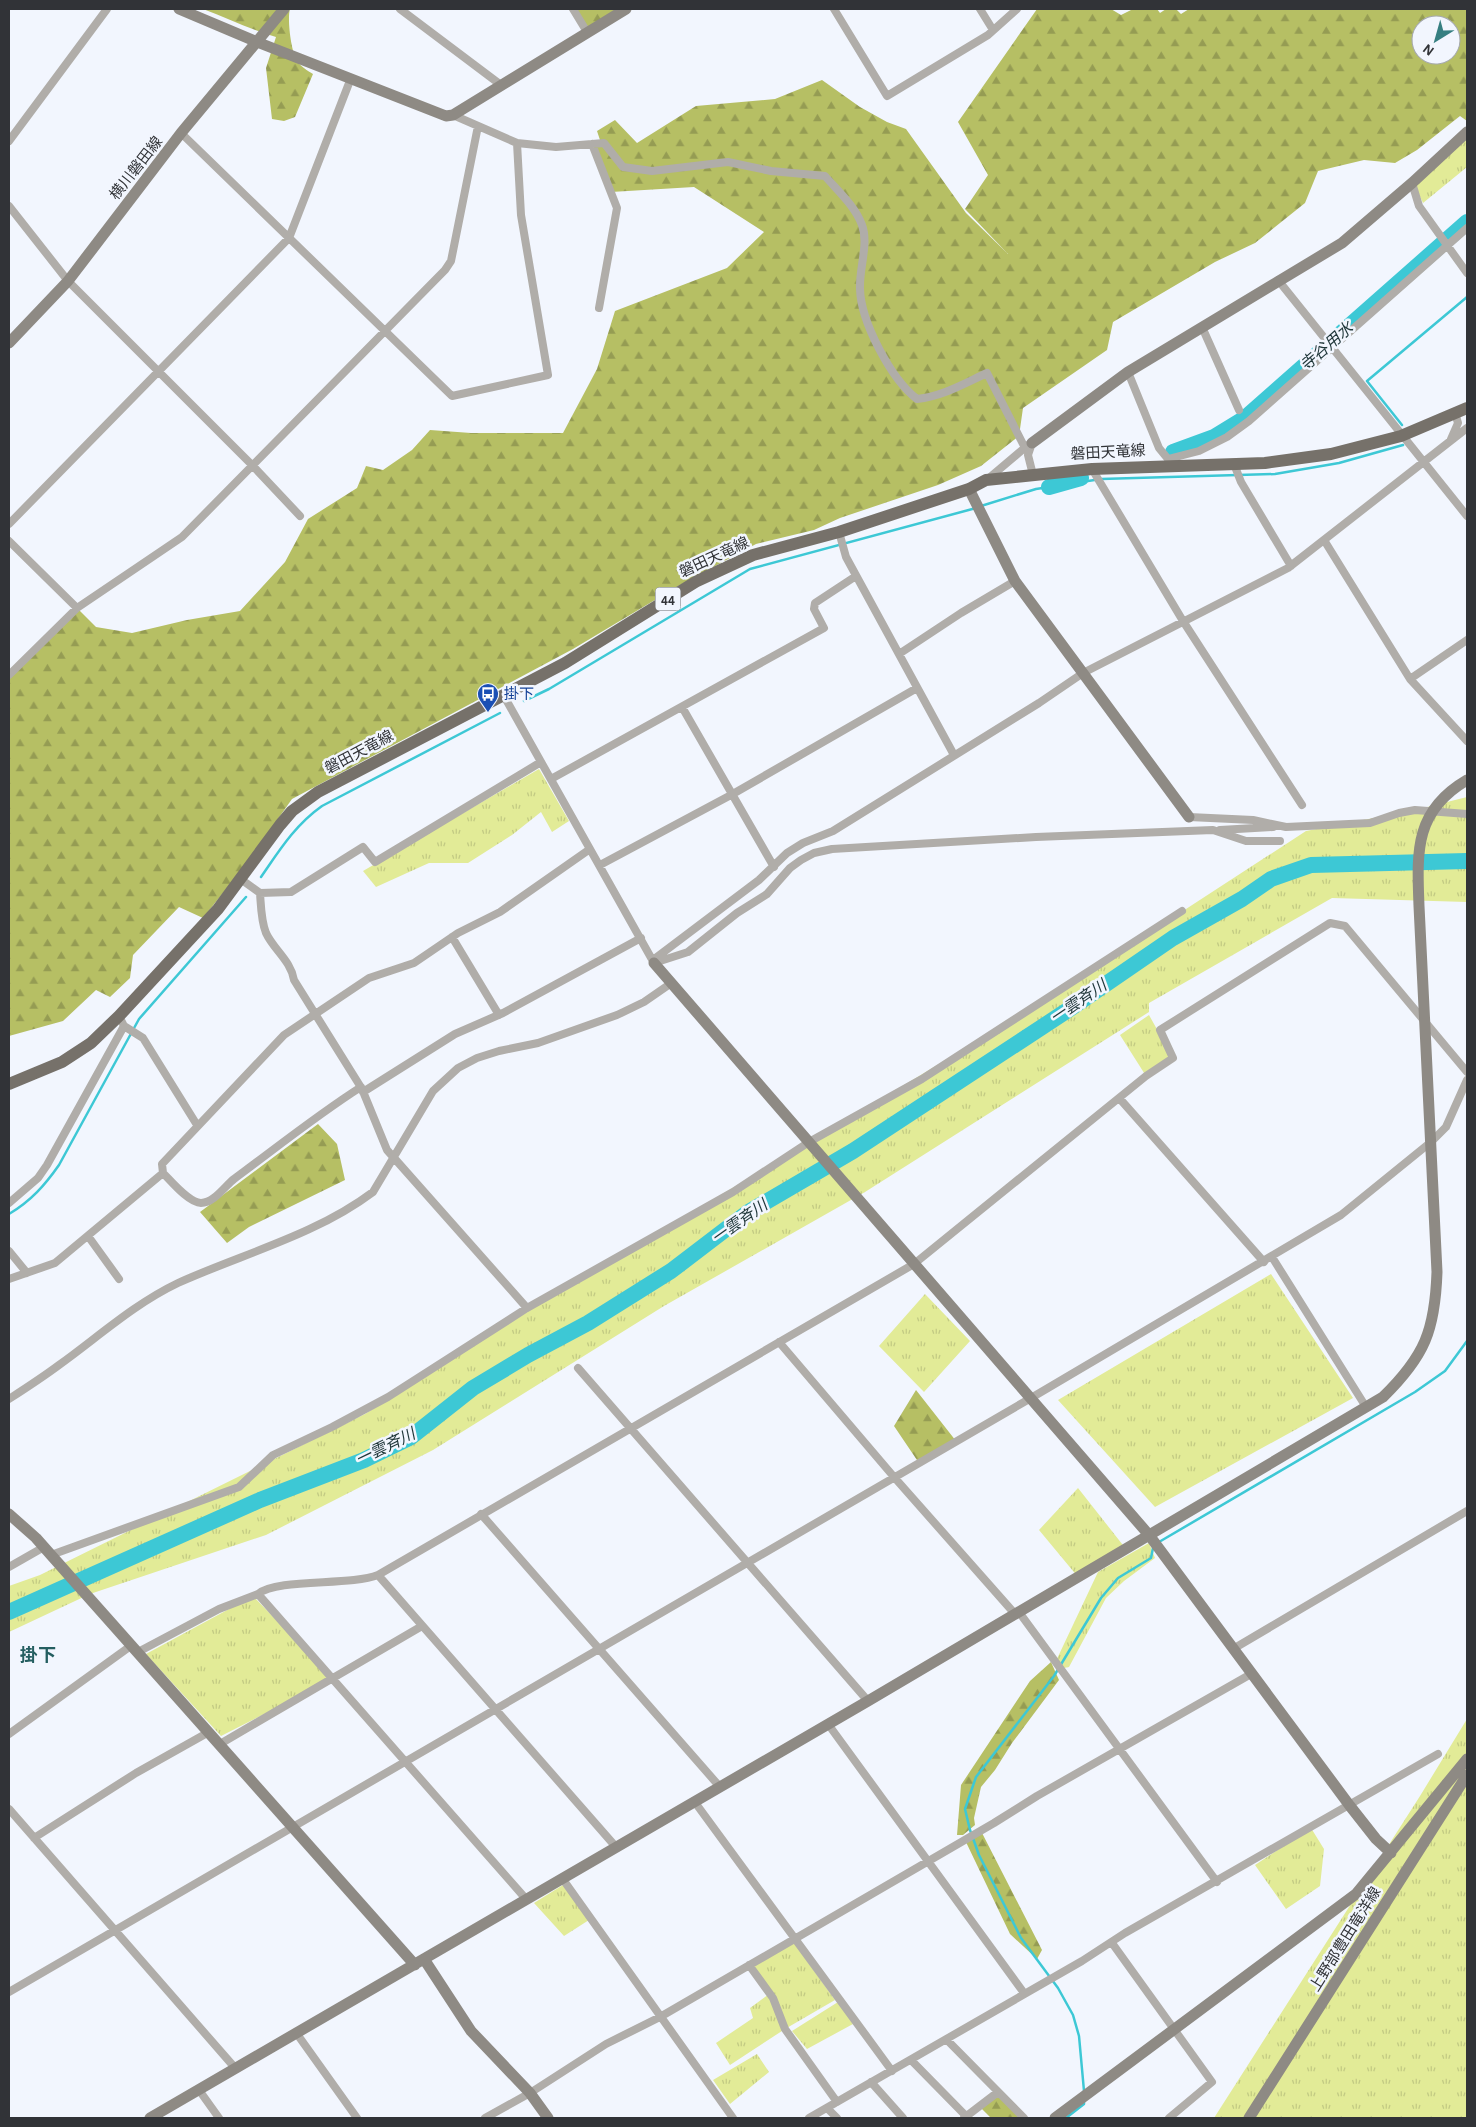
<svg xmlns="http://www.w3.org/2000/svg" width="1476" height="2127" font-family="'Alegreya Sans','Noto Sans JP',sans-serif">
  <defs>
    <pattern id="grass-tufts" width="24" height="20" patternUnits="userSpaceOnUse" patternTransform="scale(1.25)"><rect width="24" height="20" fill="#e2eb97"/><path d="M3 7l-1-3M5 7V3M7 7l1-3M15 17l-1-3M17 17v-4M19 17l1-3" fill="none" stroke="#c2ca83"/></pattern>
    <pattern id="forest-firs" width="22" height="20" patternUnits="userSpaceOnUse" patternTransform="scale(1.25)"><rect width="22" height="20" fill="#b6bf64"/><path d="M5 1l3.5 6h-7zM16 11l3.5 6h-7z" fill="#959c53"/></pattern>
  </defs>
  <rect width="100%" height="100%" fill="#f2f6fe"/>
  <path fill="url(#grass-tufts)" d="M1467 138V167L1423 203 1415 186Z
    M539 769 569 821 552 832 541 812 512 835 468 863H429L376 887 363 871Z
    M1467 797V902L1332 898 1149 1003V1012L865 1192 664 1306 433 1450 266 1535 90 1594 9 1632V1586L40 1575 365 1414 589 1273 832 1129 1080 978 1306 831 1415 810Z
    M1149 1015 1173 1058 1146 1076 1120 1035Z
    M1271 1274 1353 1398 1155 1507 1058 1400Z
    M925 1294 970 1341 924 1392 879 1346Z
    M1078 1488 1126 1549 1078 1577 1039 1530Z
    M1149 1543 1155 1558 1124 1581 1106 1598 1069 1667 1064 1668 1055 1663 1098 1572Z
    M253 1596 333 1679 221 1736 146 1654Z
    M1467 1719V2118H1214L1420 1796Z
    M1311 1828 1324 1849 1320 1886 1286 1909 1255 1865Z
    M563 1885 589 1920 564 1936 534 1903Z
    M792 1940 835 2000 785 2029 730 2065 716 2043 753 2018 750 2008 769 1994 749 1965Z
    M838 2002 853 2024 807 2049 792 2031Z
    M757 2054 769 2072 730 2104 713 2080Z"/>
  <path fill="url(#forest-firs)" fill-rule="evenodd" d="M203 9H290C287 19 291 51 297 61 300 66 308 71 313 74L295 117 284 121 272 119 266 68 276 37C251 30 228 18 203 9Z
    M576 9H625L585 28Z
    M1037 9H1111L1121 15 1133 9H1157L1160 13 1166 9H1176L1181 14 1189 9H1467V121L1460 116 1417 150 1395 163 1364 160 1318 171 1305 203 1255 243 1215 262 1113 322 1107 350 1023 408 1019 436 981 466 938 485 840 518 814 530 756 544 680 585 573 649 292 799 246 864 203 918 179 907 133 955 130 978 110 997 96 990 63 1021 9 1036V675L77 608 96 627 132 633 187 620 240 611 285 562 308 519 357 488 366 466 383 470 412 450 430 430 471 433H563L597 369 615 311 727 268 764 232 694 187 611 192 592 144 601 143 597 131 615 120 637 143 696 106 775 99 822 80 860 107 887 122 906 129 966 213 1008 254 965 209 988 175 958 122ZM1421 25H1451V55H1421Z
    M318 1124 337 1144 345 1180 249 1227 227 1243 200 1212Z
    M916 1390 956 1441 919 1463 894 1426Z
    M1051 1662 1059 1680 1012 1743 995 1770 981 1787 974 1818 975 1825 963 1835H957L961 1785 1030 1681Z
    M981 1831 1042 1950 1037 1959 1010 1934 965 1840Z
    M998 2092 1022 2118H991L979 2106Z"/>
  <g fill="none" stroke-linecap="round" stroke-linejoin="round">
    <path stroke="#3dc8d5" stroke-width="2.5" d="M1402 425 1367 381 1467 297
      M981 506 1036 489 1101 479 1275 474 1339 463 1403 445
      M524 701 549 689 750 569 976 508
      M261 877C279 851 295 825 322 806L500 713
      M9 1214C31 1201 45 1185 59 1165L139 1019 246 897
      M1159 1542 1415 1392 1445 1371 1467 1341
      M1084 2091 1079 2036 1073 2015 1058 1988 1021 1938 979 1855 970 1830 965 1809 976 1777 1054 1676 1101 1598 1118 1578 1151 1558 1153 1548
      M1066 2118 1084 2104V2101"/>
    <path stroke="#3dc8d5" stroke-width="16" d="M1173 452 1214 437 1245 418 1467 222
      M1049 487 1081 478
      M9 1612 260 1500 364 1460 411 1437 473 1388 528 1355 588 1323 671 1271 747 1213 853 1151 1071 1008 1173 938 1242 899 1271 879 1311 865 1467 861"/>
    <path stroke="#b0ada9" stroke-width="8" d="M400 9 501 85
      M573 9 587 32
      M834 9 887 96 988 35 1017 9
      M980 9 993 30
      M453 115 517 143 556 147 604 143 623 167 652 171 728 162 771 171 825 176C838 191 855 206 862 225 869 244 859 268 860 289 861 322 891 379 917 399 943 396 963 384 987 373L1025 448
      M181 133 452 396 548 375 521 215 517 143
      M9 141 107 9
      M592 144 617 208 599 308
      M1412 183 1419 206 1467 273
      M9 206 68 281 252 465 300 516
      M1278 280 1467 516
      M1202 327 1239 410
      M1128 372 1159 448 1168 459
      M1451 439 1458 423 1455 413
      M1032 443 1028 455 1033 475
      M1234 464 1241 482 1291 566
      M1169 466 1168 459 1199 451 1227 437 1249 421 1467 228
      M1092 469 1183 621 1302 805
      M989 478 1028 445
      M9 524 289 238 351 78
      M839 532 846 557 954 755
      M1324 540 1410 679 1467 741
      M9 541 77 608
      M899 654 961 613 1015 581
      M9 675 77 608 182 537 445 270 451 261 478 126
      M1410 679 1467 640
      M504 696 654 963 688 952 737 913 767 894 790 868 801 860 814 853 832 849 1036 837 1213 830 1246 841H1280
      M682 707 774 867
      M551 779 824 628 814 609 815 603 856 576
      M1189 817 1253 820 1286 827 1370 823 1399 813 1415 810 1467 814
      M1220 830 1273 827
      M600 865 731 795 917 688
      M242 880 260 893 291 892 363 847 375 862 541 762
      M260 893C261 906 261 921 266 933 274 950 291 961 294 980L362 1089 387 1150 527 1308
      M452 937 499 1015
      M653 960 759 880 787 853 803 843 833 831 1039 703 1083 673 1288 568 1467 428
      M124 1026 143 1038 197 1125
      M361 1087C317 1115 276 1148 234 1179 225 1186 214 1203 201 1203 189 1203 171 1181 163 1173L162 1164 284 1035 369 978 414 963 458 933 500 912 590 849
      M363 1092 455 1034 503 1013 641 938
      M1120 1099 1264 1262
      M9 1203 38 1178 47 1165 124 1026 119 1016
      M88 1236 119 1279
      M9 1251 27 1273
      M1272 1257 1366 1407
      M9 1279 55 1263 163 1173
      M779 1342 894 1477 1015 1614
      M578 1368 868 1701
      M9 1399C26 1388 43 1377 59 1365 98 1337 134 1304 178 1283 242 1254 316 1235 373 1192L433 1091 458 1068 477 1058 499 1051 538 1043 617 1015 644 1002 670 984
      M481 1514 720 1787
      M51 1555 239 1487 273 1455 332 1427 388 1397 527 1308 733 1192 809 1142 922 1079 1182 911
      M9 1567 44 1547
      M378 1575 616 1847
      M258 1594 526 1899
      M1019 1612 1217 1882
      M1233 1649 1467 1511
      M138 1652 219 1609 258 1594C277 1578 350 1586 378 1575L914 1264 1146 1076 1173 1058 1160 1030 1330 923 1345 926 1467 1072
      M828 1724 1024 1993
      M9 1734 132 1645
      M220 1744 422 1626
      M694 1801 892 2071
      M9 1809 236 2069
      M34 1838 136 1773 209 1732
      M562 1878 733 2118
      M1112 1943 1212 2082 1169 2118
      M749 1965 773 1998 785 2029 837 2102
      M9 1992 1031 1398 1341 1215 1431 1142 1446 1127 1467 1080
      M297 2034 357 2118
      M947 2040 1024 2118
      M911 2060 966 2116
      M871 2082 903 2118
      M199 2090 219 2118
      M827 2108 837 2118
      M485 2118 530 2093 606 2044 660 2017 994 1823 1037 1796 1251 1674
      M809 2118 1082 1961 1125 1933 1438 1754
      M964 2118 998 2092"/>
    <path stroke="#8e8a84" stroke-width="11" d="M179 9 257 42 446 116 453 115 626 9
      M9 343 68 281 181 133 284 9
      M1032 443 1128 372 1342 243 1412 183 1467 132
      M969 489 1015 581 1189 817
      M654 963 1149 1535 1350 1806 1376 1839 1391 1853
      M9 1514 36 1538 51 1555 415 1965
      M424 1959 471 2031 530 2093 548 2118
      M150 2118 868 1701 1383 1397C1425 1356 1435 1330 1437 1272L1419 906C1417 852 1414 811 1467 780
      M1055 2118 1356 1894 1467 1759
      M1249 2118 1467 1775"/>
    <path stroke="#76716a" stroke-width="12" d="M9 1084 62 1062 91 1043 119 1016 218 909 280 825 292 811 318 792 565 663 697 581 753 555 839 532 969 489 986 480 1092 469 1265 463 1331 454 1401 436 1467 408"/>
  </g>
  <defs>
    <g id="bus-pin" transform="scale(1.125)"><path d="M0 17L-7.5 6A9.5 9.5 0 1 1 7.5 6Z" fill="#1a4fb4" stroke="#f2f6fe"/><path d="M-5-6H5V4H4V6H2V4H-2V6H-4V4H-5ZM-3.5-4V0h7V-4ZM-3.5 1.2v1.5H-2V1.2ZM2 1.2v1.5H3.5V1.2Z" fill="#fff"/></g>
  </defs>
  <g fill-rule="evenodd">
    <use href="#bus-pin" x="488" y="694"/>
  </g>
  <g text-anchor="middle" stroke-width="5" stroke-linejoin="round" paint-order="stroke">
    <rect fill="#f2f6fe" stroke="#6b6e73" stroke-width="1" x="655.5" y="587.5" width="25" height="23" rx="4"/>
    <g font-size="14" font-weight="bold" fill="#313337">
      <text x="668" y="604">44</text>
    </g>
    <g font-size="15" fill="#313337" stroke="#f2f6fe">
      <text transform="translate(136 168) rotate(-52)" y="5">横川磐田線</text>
      <text transform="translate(1108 452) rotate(-3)" y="5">磐田天竜線</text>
      <text transform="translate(714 557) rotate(-25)" y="5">磐田天竜線</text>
      <text transform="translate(359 752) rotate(-28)" y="5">磐田天竜線</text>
      <text transform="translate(1345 1939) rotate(-58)" y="5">上野部豊田竜洋線</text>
    </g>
    <g font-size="15" fill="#164399" stroke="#f2f6fe" text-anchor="start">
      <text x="504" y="699">掛下</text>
    </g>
    <g font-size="16" font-style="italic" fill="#1f3639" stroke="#f2f6fe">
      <text transform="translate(1326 346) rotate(-41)" y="6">寺谷用水</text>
      <text transform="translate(1078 1001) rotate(-34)" y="6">一雲斉川</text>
      <text transform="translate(739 1221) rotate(-35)" y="6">一雲斉川</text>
      <text transform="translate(385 1446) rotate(-26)" y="6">一雲斉川</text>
    </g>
    <g font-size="18" font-weight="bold" fill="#245e60" stroke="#f2f6fe">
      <text x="38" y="1661">掛下</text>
    </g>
  </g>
  <rect width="1476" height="2127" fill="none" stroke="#313337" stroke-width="20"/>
  <g transform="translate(1436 40) rotate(217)"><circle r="24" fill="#f2f6fe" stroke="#a5a8ae"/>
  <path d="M0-4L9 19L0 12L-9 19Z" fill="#367f81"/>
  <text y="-8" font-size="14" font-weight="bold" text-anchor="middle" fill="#313337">N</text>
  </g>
</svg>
